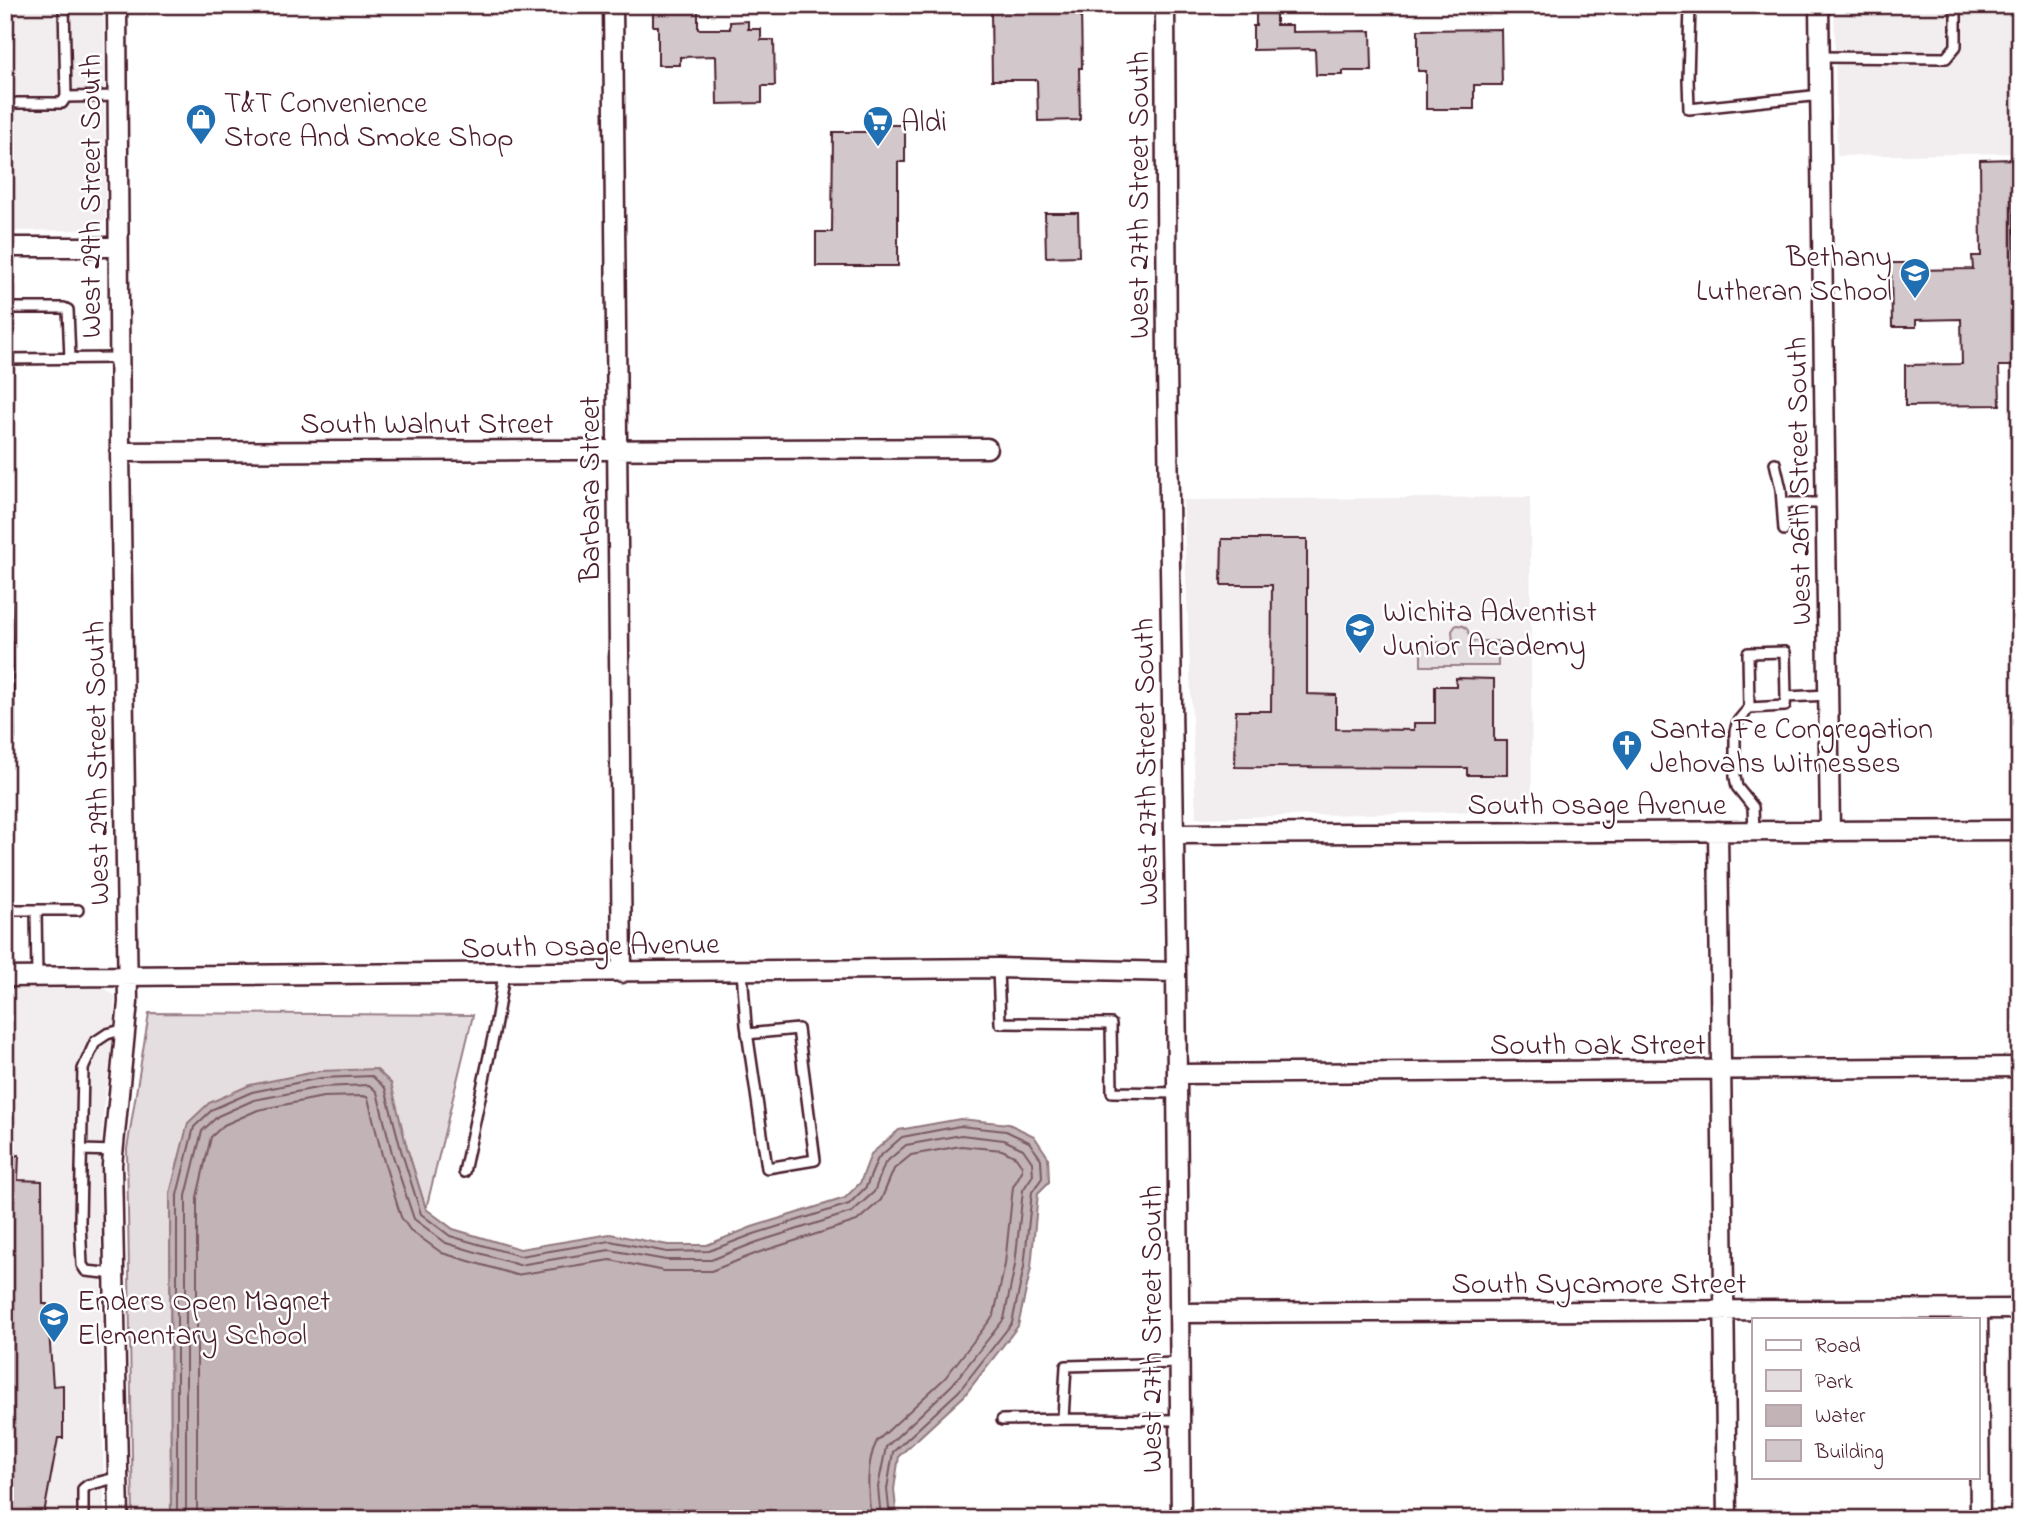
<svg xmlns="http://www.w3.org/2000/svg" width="2025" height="1524" font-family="'Indie Flower',sans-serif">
  <rect width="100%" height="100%" fill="#fff"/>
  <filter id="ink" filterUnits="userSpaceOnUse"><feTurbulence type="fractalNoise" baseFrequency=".0143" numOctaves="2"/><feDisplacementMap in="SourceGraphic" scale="14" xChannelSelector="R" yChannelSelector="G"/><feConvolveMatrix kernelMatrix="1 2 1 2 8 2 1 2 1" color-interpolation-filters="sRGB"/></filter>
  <g filter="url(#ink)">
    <path fill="#f2eeef" d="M5 5H104L105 220 98 228 87 230 5 231Z
      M1834 5H2020V153L1837 156Z
      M1530 497 1532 810 1196 818 1183 500Z
      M5 987 105 988 115 996 112 1049 104 1104 100 1168 104 1519H5Z"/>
    <path fill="#e5dee0" stroke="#987e86" stroke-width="2" d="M1456 625C1468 625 1469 631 1470 641H1498V666H1421V643L1453 642 1452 631Z
      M149 1013 473 1015 426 1209 407 1148 170 1193 171 1519H133L127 1149Z"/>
    <path fill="#c1b3b6" stroke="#91787e" stroke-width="2" d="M376 1069 391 1083 407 1148 426 1209 453 1229 520 1249 610 1234 668 1245H707L752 1227 845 1198 860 1183 871 1154 899 1130 960 1119 1009 1124 1034 1136 1048 1157 1049 1182 1038 1193 1031 1268 1018 1326 964 1396 899 1456 894 1489 897 1519H171L170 1193 188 1123 209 1103 250 1085 320 1071Z"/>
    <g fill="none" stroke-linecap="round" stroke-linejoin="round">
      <path stroke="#7a5a63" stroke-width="2" d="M177 1519V1195L194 1127 213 1109 252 1092 321 1078 372 1076 385 1088 401 1150 421 1214 450 1236 520 1256 610 1241 667 1252 709 1251 754 1234 849 1204 866 1187 878 1158 902 1137 960 1126 1006 1131 1029 1142 1041 1159 1042 1178 1032 1192 1024 1267 1012 1323 959 1391 893 1452 887 1489 890 1519
        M186 1519V1196L202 1131 218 1116 254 1100 322 1087 369 1085 377 1092 392 1153 414 1219 446 1243 519 1265 610 1250 666 1260H711L757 1242 852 1212 874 1192 885 1163 906 1145 961 1135 1004 1140 1023 1149 1032 1162 1033 1175 1023 1190 1015 1265 1004 1319 952 1385 886 1447 878 1487 881 1519
        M197 1519V1197L211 1137 224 1125 258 1110 323 1097 364 1096 368 1098 382 1155 401 1217 410 1230 442 1253 516 1275 610 1260 664 1271H711L760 1252 857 1221 881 1200 894 1169 911 1155 961 1146 1002 1150 1016 1157 1022 1166V1171L1013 1187 1005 1264 994 1315 945 1378 877 1441C865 1464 868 1494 871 1519"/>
    </g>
    <path fill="#d2c7cb" stroke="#4a1f2b" stroke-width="2" d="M653 5H698V29H730V22L748 21V29H761V40H774L775 86H762V103L717 104 716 56 680 57V65H658V26H653Z
      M1256 5H1276V25H1292V32L1371 31 1372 71H1343V75H1316L1315 49 1253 50V26H1256Z
      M1041 7H1081L1082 68H1079L1080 120 1038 121 1037 80H992L991 11 1041 10Z
      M1501 29 1502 85H1474V109H1426V71H1418V30Z
      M869 125H905V162H898V266H816V232H832L833 132H869Z
      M2013 159 2016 366H1999L2000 405 1905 406V365L1962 364 1961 319 1916 320V327H1892L1891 263H1915V270L1973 269 1972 256H1981L1980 160Z
      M1045 213H1078L1079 256 1046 257Z
      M1222 539H1307V694L1336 695V729L1414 730V723H1435V686H1456V678L1494 679V741H1507V775H1467V768L1235 767 1236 711H1271L1272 585H1221Z
      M19 1155 18 1180 42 1181 43 1304H47L53 1386 63 1385V1438H58L43 1519H5V1157Z"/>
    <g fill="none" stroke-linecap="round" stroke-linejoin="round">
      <g stroke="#4a1f2b" stroke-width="14">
        <path id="lane" d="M1690 5 1688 80 1689 109 1821 95
          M1820 57 1946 58 1956 46V5
          M66 97 118 96
          M17 103H62L66 97 64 5
          M5 308H64L68 310 70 358
          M5 359 119 358
          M1775 463 1781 489 1784 530
          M1782 503H1827
          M5 587 9 737 5 744
          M1749 708 1785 706 1786 697
          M1754 831 1753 807 1737 787 1735 777V731L1738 721 1749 708 1748 653 1785 652 1786 697 1829 695
          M5 910H78
          M36 910 37 977
          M998 968 1000 1023 1111 1024 1112 1092 1177 1093
          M742 971 746 1025 767 1168 815 1160 798 1029 747 1034
          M82 1150 114 1151
          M464 1172 495 1028 504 974
          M115 1274 86 1271 82 1265 80 1222 83 1069 95 1042 107 1034 125 1029
          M1179 1363 1066 1366 1063 1419 1180 1420
          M1002 1420 1063 1419
          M83 1519V1489L88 1485 119 1477"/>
      </g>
      <g stroke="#4a1f2b" stroke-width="23">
        <path id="street" d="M117 5 120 452 128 1002 112 1165 119 1519
          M613 5 622 973
          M1165 5 1167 366 1176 972 1181 1519
          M1819 5 1830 831
          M5 247H118
          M120 452 987 448
          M1718 831 1727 1519
          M1174 834 2020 830
          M5 977 998 968 1176 972
          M1177 1074 2020 1067
          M1978 1310 1980 1519
          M1179 1313 2020 1309"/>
      </g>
      <use href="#lane" stroke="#fff" stroke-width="9"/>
      <use href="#street" stroke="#fff" stroke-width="18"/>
    </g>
  </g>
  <defs>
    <g id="shop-pin" transform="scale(1.575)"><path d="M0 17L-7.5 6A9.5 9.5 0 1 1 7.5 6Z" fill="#1f6fb2" stroke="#fff"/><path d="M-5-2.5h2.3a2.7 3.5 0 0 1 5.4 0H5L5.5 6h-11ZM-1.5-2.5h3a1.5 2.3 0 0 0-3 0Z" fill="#fff"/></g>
    <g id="supermarket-pin" transform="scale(1.575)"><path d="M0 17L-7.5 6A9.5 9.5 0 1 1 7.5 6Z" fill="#1f6fb2" stroke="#fff"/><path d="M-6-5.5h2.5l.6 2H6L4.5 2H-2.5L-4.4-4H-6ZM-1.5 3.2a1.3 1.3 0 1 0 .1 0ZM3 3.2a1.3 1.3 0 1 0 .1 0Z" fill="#fff"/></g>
    <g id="school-pin" transform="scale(1.575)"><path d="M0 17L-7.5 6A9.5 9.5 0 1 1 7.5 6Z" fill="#1f6fb2" stroke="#fff"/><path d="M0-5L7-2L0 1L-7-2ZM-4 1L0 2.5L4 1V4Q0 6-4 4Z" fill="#fff"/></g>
    <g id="church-pin" transform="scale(1.575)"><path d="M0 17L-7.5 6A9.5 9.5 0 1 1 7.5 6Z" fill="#1f6fb2" stroke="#fff"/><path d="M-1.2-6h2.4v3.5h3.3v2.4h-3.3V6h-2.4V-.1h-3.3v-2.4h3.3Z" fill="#fff"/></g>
  </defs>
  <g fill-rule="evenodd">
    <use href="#shop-pin" x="201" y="119"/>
    <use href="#supermarket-pin" x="878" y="121"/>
    <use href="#school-pin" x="1915" y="273"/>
    <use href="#school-pin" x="1360" y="628"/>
    <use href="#church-pin" x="1627" y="745"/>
    <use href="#school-pin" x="54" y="1317"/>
  </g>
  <g text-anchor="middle" stroke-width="5" stroke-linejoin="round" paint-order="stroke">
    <g font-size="30" fill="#4a1f2b" stroke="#fff" text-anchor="start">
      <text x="224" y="112">T&amp;T Convenience<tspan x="224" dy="34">Store And Smoke Shop</tspan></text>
      <text x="901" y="131">Aldi</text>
      <text x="1892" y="266" text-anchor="end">Bethany<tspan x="1892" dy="34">Lutheran School</tspan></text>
      <text x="1383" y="621">Wichita Adventist<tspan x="1383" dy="34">Junior Academy</tspan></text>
      <text x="1650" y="738">Santa Fe Congregation<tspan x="1650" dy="34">Jehovahs Witnesses</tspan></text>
      <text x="77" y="1310">Enders Open Magnet<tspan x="77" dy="34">Elementary School</tspan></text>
    </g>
    <g font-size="30" fill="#4a1f2b" stroke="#fff">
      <text transform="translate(1138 195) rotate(-90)" y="10">West 27th Street South</text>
      <text transform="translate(90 196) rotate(-90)" y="10">West 29th Street South</text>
      <text x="427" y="433">South Walnut Street</text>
      <text transform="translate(1798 481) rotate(-91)" y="10">West 26th Street South</text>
      <text transform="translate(589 489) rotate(-90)" y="10">Barbara Street</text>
      <text transform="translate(1145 762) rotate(-91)" y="10">West 27th Street South</text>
      <text transform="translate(96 763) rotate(-91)" y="10">West 29th Street South</text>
      <text x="1597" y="814">South Osage Avenue</text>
      <text transform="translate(590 945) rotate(-1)" y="10">South Osage Avenue</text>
      <text x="1598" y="1054">South Oak Street</text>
      <text x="1599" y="1293">South Sycamore Street</text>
      <text transform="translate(1151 1329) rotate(-90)" y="10">West 27th Street South</text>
    </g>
  </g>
  <rect width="2025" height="1524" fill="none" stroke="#fff" stroke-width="28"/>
  <rect x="14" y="14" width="1997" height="1496" fill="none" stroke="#4a1f2b" stroke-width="2.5" filter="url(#ink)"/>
  <rect x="1752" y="1318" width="228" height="161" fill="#ffffff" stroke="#b7a5aa" stroke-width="2"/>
  <rect x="1766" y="1340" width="35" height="10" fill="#ffffff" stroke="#b7a5aa" stroke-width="2"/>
  <text x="1815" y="1352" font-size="21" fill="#4a1f2b">Road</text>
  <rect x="1766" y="1370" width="35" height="21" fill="#e5dee0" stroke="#b7a5aa" stroke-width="2"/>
  <text x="1815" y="1388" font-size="21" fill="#4a1f2b">Park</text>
  <rect x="1766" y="1405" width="35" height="21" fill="#c1b3b6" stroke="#b7a5aa" stroke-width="2"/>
  <text x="1815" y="1422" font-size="21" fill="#4a1f2b">Water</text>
  <rect x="1766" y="1440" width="35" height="21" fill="#d2c7cb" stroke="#b7a5aa" stroke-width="2"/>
  <text x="1815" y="1458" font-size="21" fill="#4a1f2b">Building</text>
</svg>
